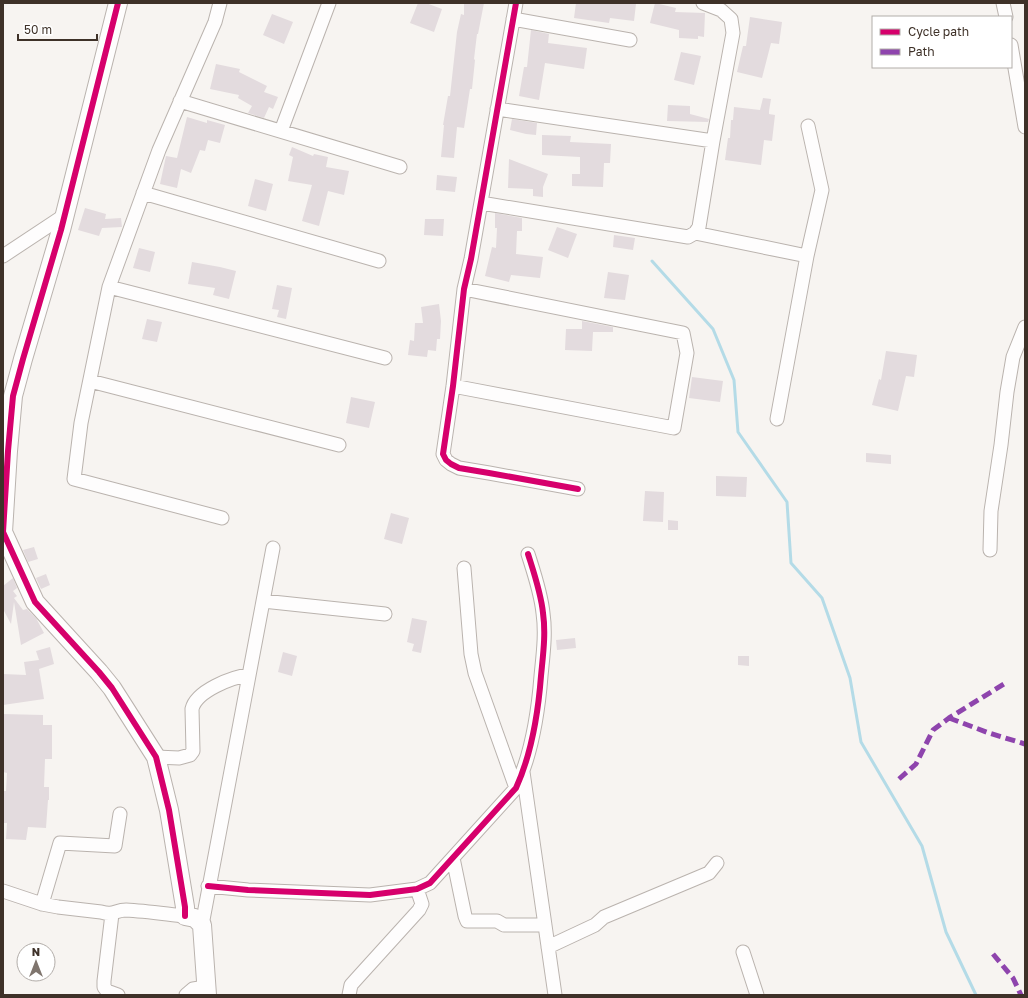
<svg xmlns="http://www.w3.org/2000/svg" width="1028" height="998" font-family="'Golos Text',sans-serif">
  <rect width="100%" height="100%" fill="#f7f4f1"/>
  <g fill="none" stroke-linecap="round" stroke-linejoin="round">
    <path stroke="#b4dbe7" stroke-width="3" d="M652 261 713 329 734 380 738 432 787 502 791 563 822 598 850 678 861 742 922 846 946 932 976 995"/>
  </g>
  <path fill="#e3dbde" d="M418 3H426L442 9 434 32 410 23Z
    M464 3H484L478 34H477L474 59 475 60 472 89H470L464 128 457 127 454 158 441 157 444 125H443L448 96H450L457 32 461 14 464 15Z
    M576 3 636 4 634 21 610 18 609 23 574 18Z
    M655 3 676 8 675 12 705 13 704 37 698 36V39L679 38V30L650 23Z
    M272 14 293 22 284 44 263 35Z
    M750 17 782 22 779 44 771 43 762 78 737 72 743 46H746Z
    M531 30 549 34 548 43 587 48 584 69 545 63 539 100 519 96 524 67H527Z
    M681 52 701 56 694 85 674 80Z
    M216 64 240 69 239 72 267 86 264 92 278 97 273 109 269 107 264 118 248 113 252 106 238 98 239 95 210 89Z
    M763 98 771 99 769 111V114L775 115 772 141 764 140 761 165 725 160 728 138H730L731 120H733L734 107 760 110Z
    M668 105 690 106V114L709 119 708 122 667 121Z
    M187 117 207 123V120L225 125 220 143 208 140 205 151 200 150 191 173 181 169 177 188 160 184 166 156 177 158Z
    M512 119 537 123 536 135 526 134 510 130Z
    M542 135 571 136 570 142 611 144 610 163H604L603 187 572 186V174H580V157L542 155Z
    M292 147 313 156 314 154 328 157 326 167 349 171 344 195 328 191 319 226 302 221 312 185 288 181 293 157 289 155Z
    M509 159 548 174 543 187V197L533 196V189L508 188Z
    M437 175 457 177 455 192 436 190Z
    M255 179 273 184 266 211 248 206Z
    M85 208 106 214 105 219 121 218 122 227 102 228 99 236 78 230Z
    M495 213 522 218V231H517L516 254 543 257 540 278 511 275 509 282 485 276 492 247 496 248 497 228H495Z
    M425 219H444L443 236 424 235Z
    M557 227 577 234 568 258 548 250Z
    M614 235 635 238 633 250 613 247Z
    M139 248 155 252 150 272 133 268Z
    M192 262 220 267 236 271 229 299 213 295 215 288 188 284Z
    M608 272 629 275 625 300 604 298Z
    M277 285 292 288 286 319 277 317 279 310 272 309Z
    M439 304 441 321 440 339H437L436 351 428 350 427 357 408 355 410 340 414 341 415 323H423L421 307Z
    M147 319 162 322 157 342 142 339Z
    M582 321 613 327V332H593L592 351 565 350 566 329H582Z
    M886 351 917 355 914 377 906 376 898 411 872 405 879 379 881 380Z
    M692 377 723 381 720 402 689 398Z
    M351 397 375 402 369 428 346 423Z
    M866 453 891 455V464L866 462Z
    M716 476 747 477 746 497 716 496Z
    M645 491 664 492 663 522 643 521Z
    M391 513 409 518 402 544 384 539Z
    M668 520 678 521V530H668Z
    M34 547 38 559 28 562 23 550Z
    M46 574 50 585 41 589 36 578Z
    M13 578 17 588 13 591 17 596 14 598 23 610 27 609 36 618 44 633 21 645 14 602 11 624 3 609V586Z
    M412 618 427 621 421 653 412 651 414 644 407 642Z
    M575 638 576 648 557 650 556 640Z
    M50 647 54 664 39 669 44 699 3 705V674L26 675 24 662 39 660 36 651Z
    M283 652 297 656 292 676 278 672Z
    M738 656H749V666L738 665Z
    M3 714 43 715V725H52V759H45L44 787H49V800H48L46 828 28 827 26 840 6 839 7 823H3V791H6L7 773 3 772Z"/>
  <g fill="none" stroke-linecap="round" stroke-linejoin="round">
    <g stroke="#bab3ae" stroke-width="15">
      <path id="street" d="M220 3 215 22 159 150 109 287 81 423 74 479 222 518
        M516 3 471 259 464 289 453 386 443 454 446 460 451 464 459 468 489 473 578 489
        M1003 3 1006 17
        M513 19 630 40
        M1011 45 1025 127
        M180 101 400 167
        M497 109 713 141
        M281 131 329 3
        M143 193 379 261
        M481 203 688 237 695 233 699 227 713 141 733 33 731 19 721 10 703 3
        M695 233 807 256
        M3 256 65 215
        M109 287 385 358
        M90 381 339 445
        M453 386 674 428 687 353 683 333 464 289
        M777 419 807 256 822 190 808 126
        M990 550 991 511 1001 445 1007 392 1013 357 1025 327
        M464 568 471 654 475 673 516 788
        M263 601 385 614
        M156 757 179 758 190 755 193 751 192 709C196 691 232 677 249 675
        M523 772 555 995
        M453 858 465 916 467 921H497L504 925H545
        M208 886 248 890 370 895 417 889 430 883 516 788C532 753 538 715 541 676 543 655 546 634 543 613 541 593 534 573 528 554
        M3 891 42 904 58 907 101 912C114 916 115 910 126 910 145 911 166 914 185 916
        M42 904 60 843 115 846 120 814
        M112 914 104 981V987L107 991 118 995
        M202 925 273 548
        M548 947 595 925 604 917 709 873 717 863
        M743 952 757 995
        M186 995 193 989 206 987
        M349 995 351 985 360 975 419 910 422 904 417 889"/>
    </g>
    <g stroke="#bab3ae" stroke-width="20">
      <path id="secondary" d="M118 3 61 230 23 359 13 396 8 451 3 532 35 602 99 672 112 688 156 757 169 810 185 907V916L195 918 202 925 207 995"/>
    </g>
    <use href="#street" stroke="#fefdfd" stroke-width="13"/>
    <use href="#secondary" stroke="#fefdfd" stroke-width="18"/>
    <path stroke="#8e44ad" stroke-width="5" stroke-dasharray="10 5" stroke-linecap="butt" d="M949 718 989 733 1025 744
      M899 779 916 764 933 730 949 718 1004 684
      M993 954 1013 978 1021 995"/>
    <g stroke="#fff" stroke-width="8">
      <path id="cycleway" d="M118 3 61 230 23 359 13 396 8 451 3 532 35 602 99 672 112 688 156 757 169 810 185 907V916
        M516 3 471 259 464 289 453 386 443 454 446 460 451 464 459 468 489 473 578 489
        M208 886 248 890 370 895 417 889 430 883 516 788C532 753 538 715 541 676 543 655 546 634 543 613 541 593 534 573 528 554"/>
    </g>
    <use href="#cycleway" stroke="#d6006c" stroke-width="6"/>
  </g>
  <rect width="1028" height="998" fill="none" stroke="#3e3128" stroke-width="8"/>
  <rect x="872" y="16" width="140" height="52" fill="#ffffff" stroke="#b2ada9"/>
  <rect x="880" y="29" width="20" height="6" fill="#d6006c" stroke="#b2ada9"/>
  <text x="908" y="36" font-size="12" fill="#3e3128">Cycle path</text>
  <rect x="880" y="49" width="20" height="6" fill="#8e44ad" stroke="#b2ada9"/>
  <text x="908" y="56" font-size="12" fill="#3e3128">Path</text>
  <g transform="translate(36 962)"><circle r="19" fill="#ffffff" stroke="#b2ada9"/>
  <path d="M0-3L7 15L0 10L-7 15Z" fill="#7f756e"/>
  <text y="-6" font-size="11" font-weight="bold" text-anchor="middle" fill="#3e3128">N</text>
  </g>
  <path d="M18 34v6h79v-6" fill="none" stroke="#3e3128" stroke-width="2"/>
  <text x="24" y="34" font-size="12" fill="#3e3128" stroke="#ffffff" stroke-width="3" paint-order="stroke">50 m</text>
</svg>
